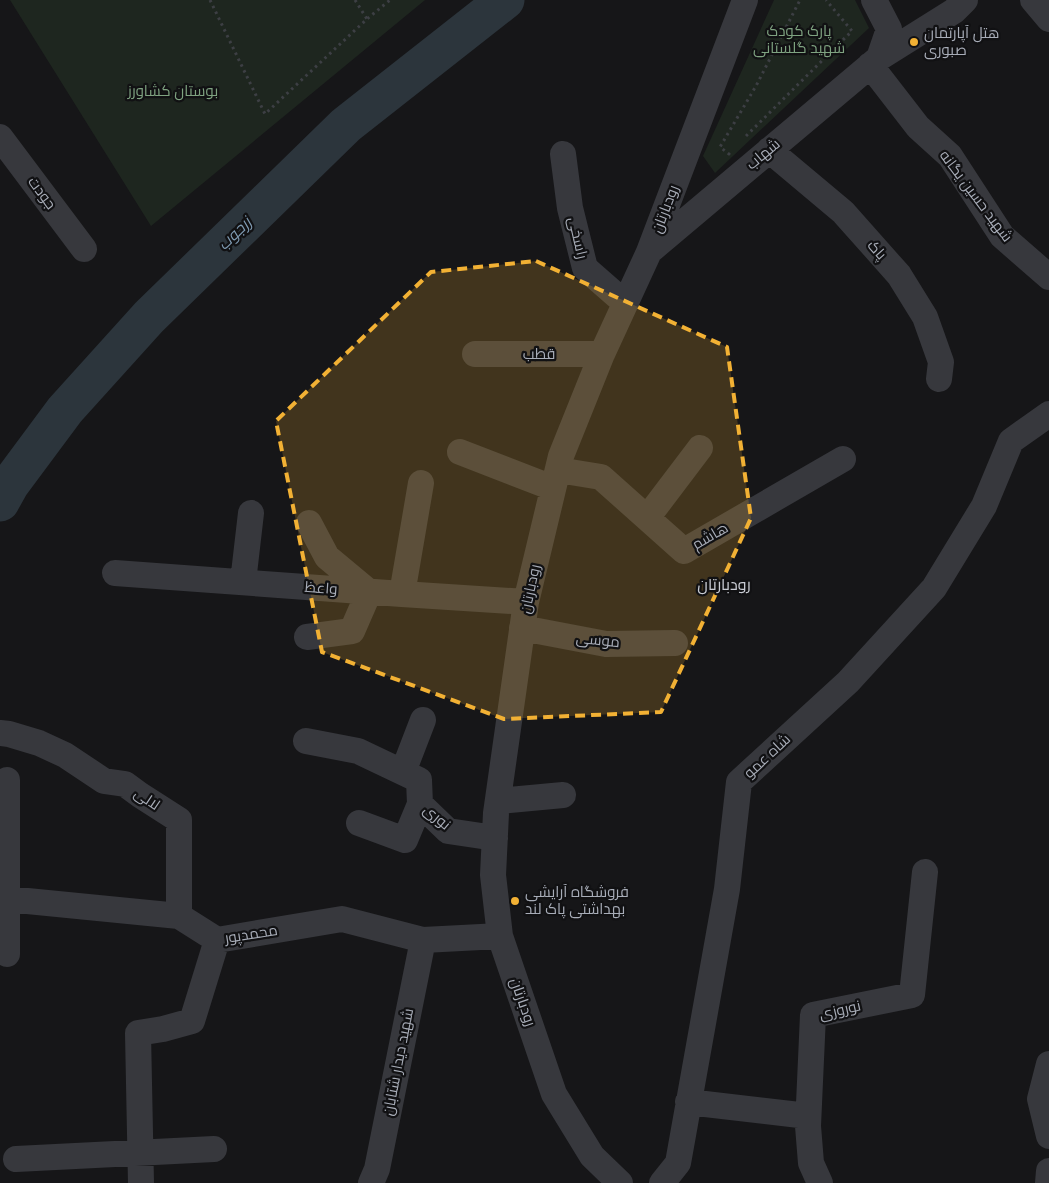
<svg xmlns="http://www.w3.org/2000/svg" width="1049" height="1183" font-family="'Golos Text',Cairo,sans-serif">
  <rect width="100%" height="100%" fill="#161618"/>
  <path fill="#1e261f" d="M10 0H425L151 226Z
    M774 0H855L869 28 715 173 703 156Z"/>
  <g fill="none" stroke-linecap="round" stroke-linejoin="round">
    <path stroke="#2c353c" stroke-width="39" d="M0 502 10 484 65 410 149 317 346 125 505 0"/>
    <path stroke="#3d3f44" stroke-width="3" stroke-dasharray="2.5 4" stroke-linecap="butt" d="M210 0 265 114 367 19 390 0
      M355 0 367 19
      M746 136 852 31 826 0
      M729 153V154L720 147 756 86 800 0"/>
    <path stroke="#37383d" stroke-width="26" d="M874 0 889 29
      M1033 0 1049 19
      M879 58 954 11 965 0
      M870 65 918 127 950 156 1002 236 1049 277
      M0 137 84 249
      M769 150 843 212 899 275 925 317 941 362 939 379
      M563 154 570 208 585 268 625 303
      M651 250 879 58 889 29
      M475 354H602
      M460 452 553 488
      M558 470 601 477 684 551 843 459
      M647 518 700 448
      M115 573 402 594 526 602
      M243 582 251 513
      M402 594 421 483
      M522 628 606 644 675 643
      M307 637 352 631 369 592 327 557 309 523
      M0 733 9 734 39 743 65 755 104 781 125 784 140 795 179 820V916
      M306 741 358 751 419 780 420 804 448 831 495 838
      M403 772 423 720
      M7 780V954
      M498 801 563 795
      M359 823 405 840 420 804
      M7 899 179 916 217 940 342 919 423 940 500 936
      M1049 1064 1040 1099 1049 1136
      M688 1102 808 1116
      M16 1159 214 1149
      M141 1183 138 1033 163 1029 192 1021 217 940
      M371 1183 377 1169 423 940
      M620 1183 592 1156 554 1094 500 936 493 875 496 813 526 602 561 456 602 354 649 252 745 0
      M662 1183 678 1163 727 889 739 782 848 682 934 588 984 506 1011 441 1049 414
      M820 1183 811 1163 808 1126 813 1015 912 995 925 872
      M1048 1183 1049 1171"/>
  </g>
  <path fill="#f2b134" fill-opacity="0.2" stroke="#f2b134" stroke-width="4" stroke-dasharray="10 6" stroke-linejoin="round" d="M536 261 727 347 751 518 661 712 504 719 322 652 276 421 431 272Z"/>
  <g fill="#f2b134" stroke="#111113" stroke-width="2">
    <circle cx="914" cy="42" r="5"/>
    <circle cx="515" cy="901" r="5"/>
  </g>
  <g text-anchor="middle" stroke-width="4.5" stroke-linejoin="round" paint-order="stroke">
    <g font-size="15" fill="#7fa381" stroke="#111113">
      <text x="799" y="36">پارک کودک<tspan x="799" dy="17">شهید گلستانی</tspan></text>
      <text x="173" y="96">بوستان کشاورز</text>
    </g>
    <g font-size="15" fill="#a8adb8" stroke="#111113" text-anchor="start">
      <text x="924" y="38">هتل آپارتمان<tspan x="924" dy="17">صبوری</tspan></text>
      <text x="525" y="897">فروشگاه آرایشی<tspan x="525" dy="17">بهداشتی پاک لند</tspan></text>
    </g>
    <g font-size="15" fill="#a8adb8" stroke="#111113">
      <text transform="translate(763 154) rotate(-40)" y="5">شهاب</text>
      <text transform="translate(42 193) rotate(53)" y="5">جودت</text>
      <text transform="translate(976 196) rotate(53)" y="5">شهید حسین یگانه</text>
      <text transform="translate(665 209) rotate(-69)" y="5">رودبارتان</text>
      <text transform="translate(578 238) rotate(77)" y="5">راسخی</text>
      <text transform="translate(877 250) rotate(48)" y="5">پاک</text>
      <text x="539" y="359">قطب</text>
      <text transform="translate(710 536) rotate(-30)" y="5">هاشم</text>
      <text transform="translate(321 588) rotate(4)" y="5">واعظ</text>
      <text transform="translate(530 589) rotate(-78)" y="5">رودبارتان</text>
      <text transform="translate(598 640) rotate(6)" y="5">موسی</text>
      <text transform="translate(767 756) rotate(-43)" y="5">شاه عمو</text>
      <text transform="translate(147 799) rotate(34)" y="5">لالی</text>
      <text transform="translate(437 817) rotate(40)" y="5">نوری</text>
      <text transform="translate(251 934) rotate(-9)" y="5">محمدپور</text>
      <text transform="translate(523 1002) rotate(71)" y="5">رودبارتان</text>
      <text transform="translate(840 1010) rotate(-13)" y="5">نوروزی</text>
      <text transform="translate(398 1062) rotate(-79)" y="5">شهید دیدار شتابان</text>
    </g>
    <g font-size="16" font-style="italic" fill="#7f9bb3" stroke="#111113">
      <text transform="translate(234 233) rotate(-44)" y="6">زرجوب</text>
    </g>
    <g font-size="16" fill="#c9ccd4" stroke="#111113">
      <text x="724" y="590">رودبارتان</text>
    </g>
  </g>
</svg>
